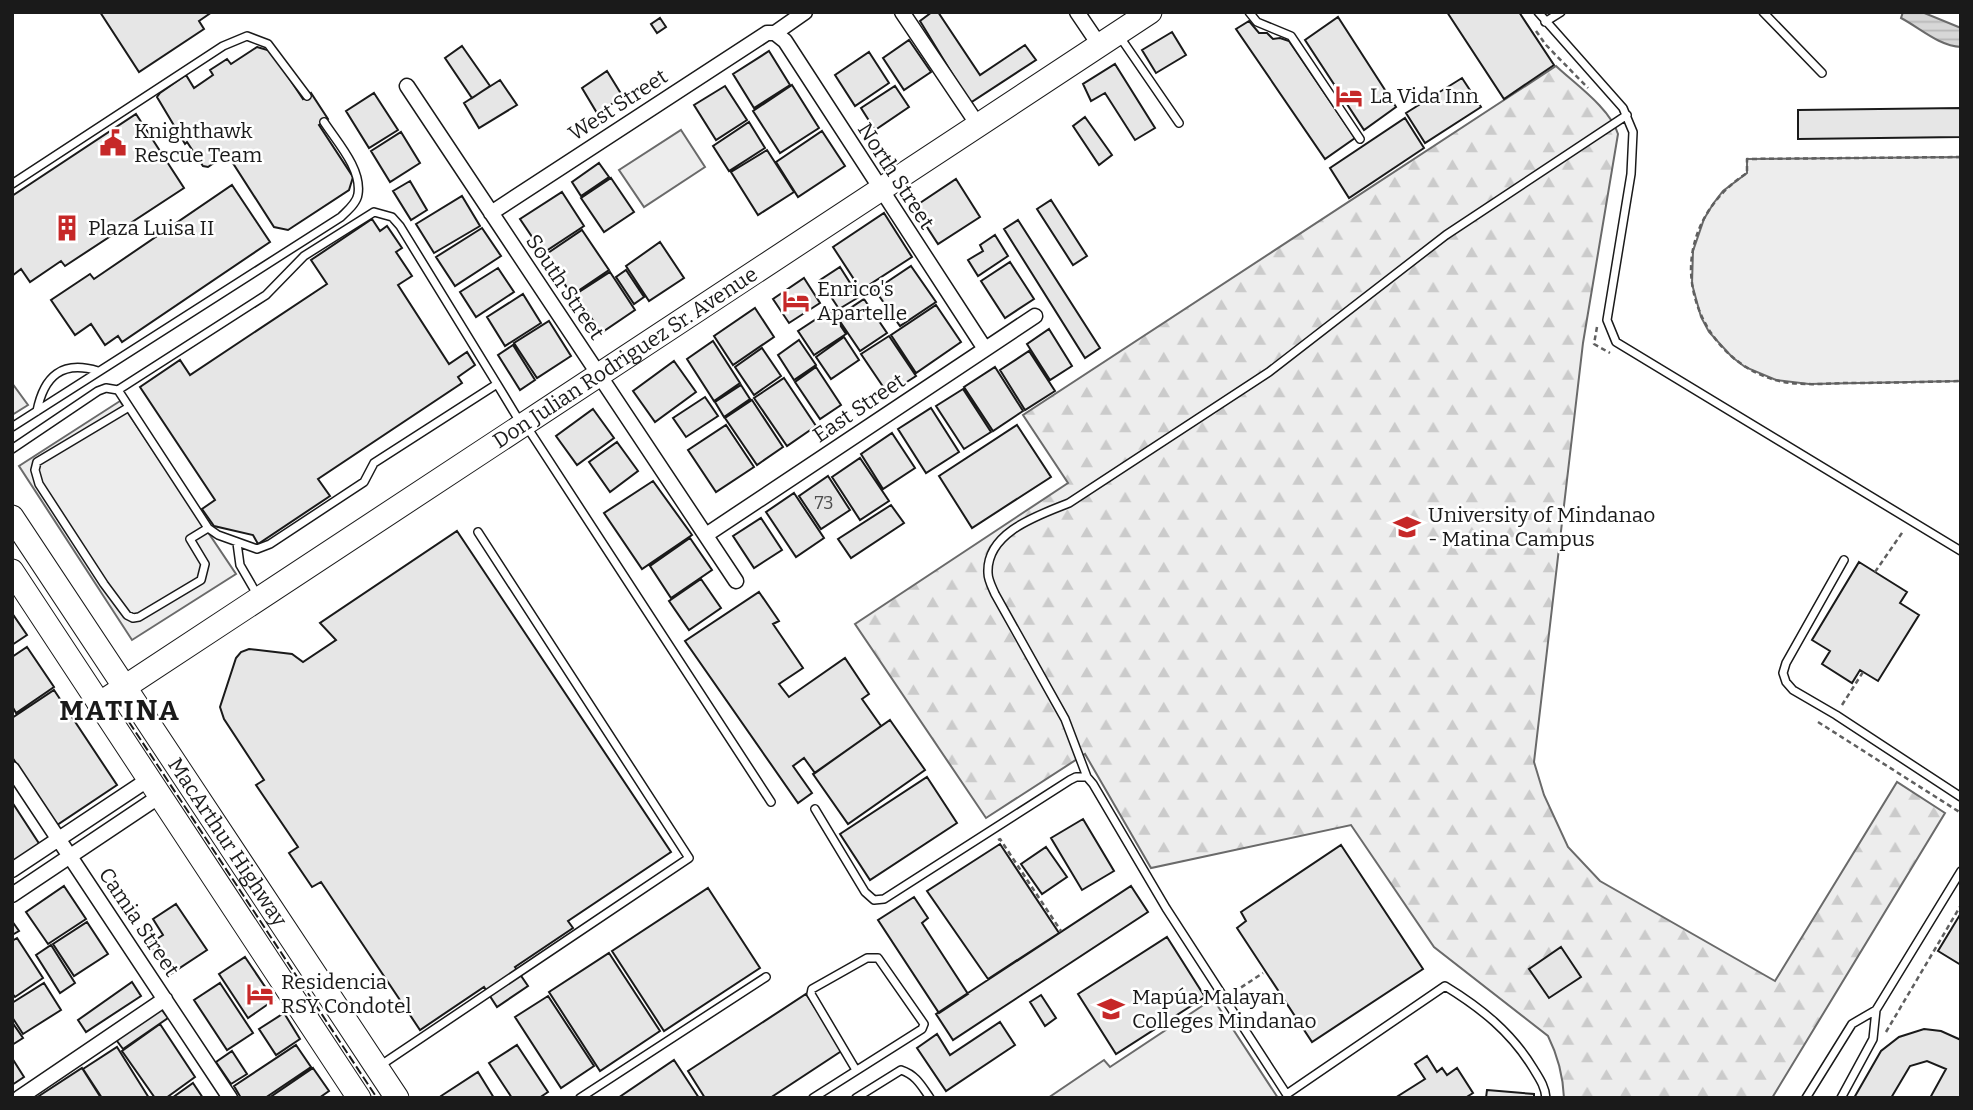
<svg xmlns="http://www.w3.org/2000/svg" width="1973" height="1110" font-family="Bitter,serif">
  <defs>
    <pattern id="forest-firs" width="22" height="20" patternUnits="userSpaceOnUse" patternTransform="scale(1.75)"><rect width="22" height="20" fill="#ededed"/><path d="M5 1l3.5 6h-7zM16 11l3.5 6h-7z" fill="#cbcbcb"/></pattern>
    <pattern id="water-rules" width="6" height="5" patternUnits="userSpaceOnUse" patternTransform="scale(1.75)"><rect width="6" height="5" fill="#d7d7d7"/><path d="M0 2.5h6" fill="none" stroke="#b8b8b8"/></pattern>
  </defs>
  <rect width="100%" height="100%" fill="#fff"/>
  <path fill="#ededed" stroke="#6a6a6a" stroke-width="2" d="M681 130 705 167 644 207 619 170Z
    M1961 157V381L1809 384 1776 380 1745 367 1732 357 1709 332 1701 317 1692 284 1693 251 1704 219 1713 204 1723 191 1747 173V159Z
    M12 383 28 405 12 415Z
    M120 401 236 574 132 640 19 466Z
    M1208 991 1278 1098H1048L1104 1060 1110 1067 1208 1002 1204 994Z"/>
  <path fill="url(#forest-firs)" stroke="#6a6a6a" stroke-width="2" d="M1556 66C1575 84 1610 108 1618 134L1583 343 1534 762 1544 795 1568 847 1600 881 1775 981 1897 782 1945 813 1772 1098H1564C1563 1075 1558 1056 1548 1036L1434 947 1351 825 1151 868 1085 754 986 818 855 624 1068 483 1023 415Z"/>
  <path fill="url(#water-rules)" stroke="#6a6a6a" stroke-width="2" d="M1903 12H1922L1961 28V47C1939 46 1920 28 1901 18Z"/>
  <path fill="#e6e6e6" stroke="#1a1a1a" stroke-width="2" d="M100 12H212L199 21 204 29 139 72Z
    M932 12H938L980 75 1025 45 1036 60 970 103 920 21Z
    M1447 12H1519L1554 65 1504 99Z
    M1338 17 1396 107 1364 130 1305 40Z
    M660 18 666 27 657 33 651 24Z
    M1249 21 1259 33H1267L1273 39 1280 38 1289 41 1355 138 1325 159 1236 29Z
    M1172 32 1186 55 1156 73 1142 50Z
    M909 40 931 72 904 90 883 58Z
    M462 46 490 86 472 98 445 58Z
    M257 47 271 51 303 99 311 93 328 119 319 125 353 177 349 190 288 230 274 227 227 154 208 167 203 166 187 142 185 144 157 97 160 93 186 75 194 88 213 75 210 70 227 59 231 64Z
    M769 51 790 85 754 108 733 74Z
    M869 52 889 83 855 106 835 75Z
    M1115 64 1155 128 1135 140 1105 93 1091 101 1083 84Z
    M607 71 623 97 597 113 582 88Z
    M1462 78 1481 107 1425 143 1406 113Z
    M500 80 517 105 479 128 464 103Z
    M792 85 819 128 780 153 753 111Z
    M725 86 747 120 716 140 694 105Z
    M895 86 909 107 875 130 861 108Z
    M374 93 398 130 369 148 346 111Z
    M1961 108V137L1798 139V110Z
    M136 114 184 188 65 266 61 261 30 282 21 269 12 276V196Z
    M1085 117 1112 155 1099 165 1073 126Z
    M1405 118 1424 148 1349 198 1330 168Z
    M749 122 765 148 729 171 713 146Z
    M822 131 845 166 798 197 776 162Z
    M401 132 420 163 390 182 371 151Z
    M767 150 794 192 758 215 731 172Z
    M599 163 609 177 581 196 572 182Z
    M611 178 634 212 604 232 581 198Z
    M956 179 980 217 938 244 914 207Z
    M410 181 427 210 411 220 393 191Z
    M232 185 270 242 122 342 118 336 105 345 91 324 75 335 51 300 90 274 94 279Z
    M562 192 584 226 543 253 520 219Z
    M462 196 480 226 434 253 416 224Z
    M1051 200 1087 256 1073 265 1037 209Z
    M884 213 912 257 861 290 833 247Z
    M372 219 380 231 387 226 402 248 396 252 412 276 398 285 449 364 467 352 475 365 458 377 462 383 318 479 330 496 258 544 253 535 214 526 202 509 215 500 140 387 180 360 190 375 327 284 311 260Z
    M1018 220 1100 348 1085 358 1004 229Z
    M482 228 501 256 455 286 436 257Z
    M582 230 609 270 572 295 545 255Z
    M995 235 1008 256 978 276 968 260 983 251 980 245Z
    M660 242 684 278 649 301 626 266Z
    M1010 262 1034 299 1005 318 981 281Z
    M911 266 936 302 900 326 875 290Z
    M840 267 859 297 839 309 820 280Z
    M498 268 514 292 476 317 460 292Z
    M626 270 644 297 634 304 616 277Z
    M610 272 635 310 601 333 576 294Z
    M804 278 820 303 789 323 773 299Z
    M523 294 541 323 505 346 487 317Z
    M864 299 887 333 860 351 837 317Z
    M936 305 961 342 916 373 891 335Z
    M755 308 774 337 733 365 714 336Z
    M830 310 846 334 814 355 798 331Z
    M549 321 571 356 537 378 514 343Z
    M1049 329 1072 366 1050 380 1027 344Z
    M889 336 916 376 888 394 861 354Z
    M844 337 859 360 831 379 816 357Z
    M799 340 816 365 794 380 778 355Z
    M713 341 740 383 714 401 687 359Z
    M513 345 535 380 520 390 498 355Z
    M762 348 781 376 754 395 735 367Z
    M1029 351 1055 391 1025 410 1000 370Z
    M674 361 696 392 655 422 633 391Z
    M816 367 841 405 820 419 795 382Z
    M995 367 1023 411 993 431 964 387Z
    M784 378 816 426 787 446 754 398Z
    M741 385 750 399 724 417 715 402Z
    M963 389 991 432 964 449 936 406Z
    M705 397 718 416 686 437 673 418Z
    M752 400 783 447 757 465 725 418Z
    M931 408 959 452 926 473 898 429Z
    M593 409 614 438 577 465 556 436Z
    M726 425 754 467 716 492 688 450Z
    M1017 425 1051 477 972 528 939 476Z
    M892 433 915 468 883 489 861 454Z
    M617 442 638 471 610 492 589 462Z
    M860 458 889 501 860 520 832 477Z
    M828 476 850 510 821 529 799 496Z
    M653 481 692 535 642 569 604 513Z
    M794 493 824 538 796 557 766 512Z
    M891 505 904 523 851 558 838 539Z
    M761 518 782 550 754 568 733 536Z
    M457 531 671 852 568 921 573 928 515 967 528 986 497 1007 484 987 420 1030 321 882 312 887 289 853 298 847 256 785 264 780 224 719 220 707 236 658 241 652 249 649 292 654 303 662 336 640 320 623Z
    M690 538 712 570 671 598 650 566Z
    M1859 562 1907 592 1900 603 1919 615 1878 681 1860 670 1852 683 1822 664 1830 651 1812 640Z
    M701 579 721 608 689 630 669 601Z
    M759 592 779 621 773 624 803 668 779 684 789 697 845 658 869 694 862 699 881 726 815 773 804 758 793 766 812 793 798 803 685 641Z
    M12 613 27 635 12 645Z
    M27 647 54 687 16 713 12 706V657Z
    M54 690 117 785 57 825 12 757V718Z
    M890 720 925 770 848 824 813 774Z
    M927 777 957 823 870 880 840 834Z
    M12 802 40 845 12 864Z
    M1083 819 1114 871 1082 890 1051 838Z
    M1000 844 1059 933 988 979 927 891Z
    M1341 845 1423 969 1312 1042 1237 928 1246 921 1241 912Z
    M1046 847 1067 877 1042 894 1021 864Z
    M64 886 86 919 48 944 26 912Z
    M1131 886 1148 912 953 1040 936 1014Z
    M708 888 760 968 664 1031 612 951Z
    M914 897 928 918 922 923 968 994 939 1013 878 920Z
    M176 904 207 950 169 975 149 944 163 935 153 919Z
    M1961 913V965L1938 951Z
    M12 921 19 931 12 935Z
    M87 922 108 954 74 976 53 944Z
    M1167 937 1205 997 1116 1054 1078 994Z
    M17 938 43 978 15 997 12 993V941Z
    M51 945 75 983 60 993 36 955Z
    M1561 947 1581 977 1549 998 1529 969Z
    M609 953 660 1031 600 1071 549 992Z
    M245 957 274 1000 248 1018 219 974Z
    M132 982 141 996 86 1032 78 1020Z
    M44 983 61 1010 23 1034 12 1017V1003Z
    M220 983 253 1033 227 1050 194 1000Z
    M806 994 843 1050 770 1098H705L688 1071Z
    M1041 995 1056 1018 1045 1026 1030 1002Z
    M548 996 594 1066 561 1088 515 1017Z
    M159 1006 168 1018 123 1049 114 1037Z
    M284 1013 300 1039 276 1055 259 1029Z
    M12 1022 23 1038 12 1045Z
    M1000 1022 1015 1045 946 1091 917 1048 937 1034 950 1055Z
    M160 1024 195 1077 166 1098H155L122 1051Z
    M1924 1029 1941 1031 1961 1040V1098H1930L1946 1069 1927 1061 1910 1066 1891 1098H1854L1881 1051 1899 1037Z
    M296 1045 311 1067 265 1098H241L234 1086Z
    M517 1045 548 1092 539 1098H512L489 1063Z
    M117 1047 149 1098H102L83 1069Z
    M232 1051 247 1074 231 1084 216 1062Z
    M1427 1056 1437 1072 1442 1068 1447 1075 1457 1068 1473 1093 1465 1098H1395L1425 1079 1415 1064Z
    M12 1058 24 1077 12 1085Z
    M674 1060 699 1098H618Z
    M82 1068 101 1098H40L39 1096Z
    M313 1068 329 1091 319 1098H269Z
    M478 1072 494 1098H442L441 1096Z
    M193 1083 203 1098H172Z
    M1487 1090 1534 1094V1098H1486Z"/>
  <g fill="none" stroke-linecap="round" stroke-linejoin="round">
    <g stroke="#1a1a1a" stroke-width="10">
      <path id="lane" d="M1249 12 1257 22 1291 36 1360 139
        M1538 12 1623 108 1633 132 1631 174 1607 320 1616 342 1961 551
        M1763 12 1822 73
        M1545 22 1561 12
        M1120 37 1179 123
        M12 184 223 46 247 36 268 44 307 96
        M118 390 266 295 304 256 374 212 392 217 400 226 497 384
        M129 407 37 462 35 470 39 484 104 584 127 615 133 618 139 617 201 580 205 564 190 539 208 528
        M37 411C44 376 62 360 98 371
        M12 427 341 217C347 211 357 203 358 194 362 169 337 142 324 122
        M527 427 771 802
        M12 449 98 391 106 388 118 390 208 528 218 535 257 549 270 544 364 482 374 463 497 384 520 422
        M237 543 240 565 258 596
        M1844 560 1786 663 1783 673 1786 682 1793 690 1836 715 1961 797
        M1087 777 1065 719 995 594C992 587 988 580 988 573 986 532 1039 515 1069 503L1269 372 1446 235 1627 115
        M815 809 865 892 874 900 884 899 1070 780 1076 777H1087L1093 784 1166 908 1289 1098
        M381 1065 689 858 478 532
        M1287 1094 1445 986C1481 1008 1511 1032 1533 1068 1539 1078 1545 1086 1546 1098
        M580 1098 766 977
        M813 1098 922 1029 924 1024 878 958H867L812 989 811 994 856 1070
        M856 1098 901 1070C916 1075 921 1085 930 1098
        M1806 1098 1852 1024 1876 1010
        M1841 1098 1873 1039 1876 1010 1961 871"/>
    </g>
    <g stroke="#1a1a1a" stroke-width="17">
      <path id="street" d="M902 12 978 125
        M1077 12 1100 46
        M775 33 805 12
        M407 86 736 581
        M491 213 767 33H775L785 41 985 349
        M706 535 1035 316
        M12 769 230 1098
        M12 870 149 779
        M12 895 160 796
        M19 1098 165 999"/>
    </g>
    <g stroke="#1a1a1a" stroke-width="25">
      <g id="primary">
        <path id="s1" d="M12 517 397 1098"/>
        <path d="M12 571 359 1098"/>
        <path id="s2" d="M99 704 1150 12"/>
      </g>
    </g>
    <path stroke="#5f5f5f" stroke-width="2.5" stroke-dasharray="5 3.5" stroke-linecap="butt" d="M1536 31 1546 45 1588 88
      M1961 157 1747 159V173C1714 194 1691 229 1691 270 1692 320 1726 366 1775 380 1797 386 1821 384 1844 383 1883 383 1922 382 1961 381
      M1597 327 1594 344 1610 353
      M1875 572 1904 530
      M1842 705 1863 672
      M1818 722 1961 813
      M998 840 1000 839 1061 931
      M1234 992 1263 973
      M1886 1032 1961 905"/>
    <use href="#lane" stroke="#fff" stroke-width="7"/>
    <use href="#street" stroke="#fff" stroke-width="14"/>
    <use href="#primary" stroke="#fff" stroke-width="23"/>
    <path stroke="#1a1a1a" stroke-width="2" stroke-dasharray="9 3.5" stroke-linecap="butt" d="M129 722 377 1098"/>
  </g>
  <defs>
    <g id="hotel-bare" transform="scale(2.1)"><path d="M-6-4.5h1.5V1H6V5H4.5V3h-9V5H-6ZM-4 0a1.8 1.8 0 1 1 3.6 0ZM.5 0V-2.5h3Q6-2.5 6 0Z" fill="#c62828" stroke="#fff" stroke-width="2.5" paint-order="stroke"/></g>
    <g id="civic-bare" transform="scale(2.1)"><path d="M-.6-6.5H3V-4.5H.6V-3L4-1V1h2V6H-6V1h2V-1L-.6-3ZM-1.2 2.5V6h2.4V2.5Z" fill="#c62828" stroke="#fff" stroke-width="2.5" paint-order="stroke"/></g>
    <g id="building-bare" transform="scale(2.1)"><path d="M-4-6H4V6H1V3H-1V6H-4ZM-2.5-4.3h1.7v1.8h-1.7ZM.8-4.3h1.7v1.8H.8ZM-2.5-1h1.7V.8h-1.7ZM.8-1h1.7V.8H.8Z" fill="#c62828" stroke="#fff" stroke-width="2.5" paint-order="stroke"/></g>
    <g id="university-bare" transform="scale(2.1)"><path d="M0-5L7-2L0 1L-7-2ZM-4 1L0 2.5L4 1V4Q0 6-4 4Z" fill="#c62828" stroke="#fff" stroke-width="2.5" paint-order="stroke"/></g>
  </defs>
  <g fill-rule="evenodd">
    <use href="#hotel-bare" x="1349" y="96"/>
    <use href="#civic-bare" x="113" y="143"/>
    <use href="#building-bare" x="67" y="228"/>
    <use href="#hotel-bare" x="796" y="301"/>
    <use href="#university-bare" x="1407" y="527"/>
    <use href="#hotel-bare" x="260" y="994"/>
    <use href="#university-bare" x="1111" y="1009"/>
  </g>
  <g text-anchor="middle" stroke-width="5" stroke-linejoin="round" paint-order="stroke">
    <g font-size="18" fill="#4d4d4d">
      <text x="824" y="509">73</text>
    </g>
    <g font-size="21" fill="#1a1a1a" stroke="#fff" text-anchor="start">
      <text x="1370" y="103">La Vida Inn</text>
      <text x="134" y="138">Knighthawk<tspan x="134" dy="24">Rescue Team</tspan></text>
      <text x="88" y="235">Plaza Luisa II</text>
      <text x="817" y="296">Enrico's<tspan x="817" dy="24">Apartelle</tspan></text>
      <text x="1428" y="522">University of Mindanao<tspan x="1428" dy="24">- Matina Campus</tspan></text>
      <text x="281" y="989">Residencia<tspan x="281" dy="24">RSY Condotel</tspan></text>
      <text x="1132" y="1004">Mapúa Malayan<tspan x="1132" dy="24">Colleges Mindanao</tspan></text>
    </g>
    <g font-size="21" fill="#1a1a1a" stroke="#fff">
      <text transform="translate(618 105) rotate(-33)" y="7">West Street</text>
      <text transform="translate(896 176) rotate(57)" y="7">North Street</text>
      <text transform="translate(565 287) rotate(56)" y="7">South Street</text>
      <text dy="7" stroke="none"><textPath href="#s2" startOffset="630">Don Julian Rodriguez Sr. Avenue</textPath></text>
      <text transform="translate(859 408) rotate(-34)" y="7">East Street</text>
      <text dy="7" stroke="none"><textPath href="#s1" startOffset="390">MacArthur Highway</textPath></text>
      <text transform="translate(139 922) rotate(56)" y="7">Camia Street</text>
    </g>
    <g font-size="28" font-weight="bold" letter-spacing="2" fill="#1a1a1a" stroke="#fff">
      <text x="120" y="720">MATINA</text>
    </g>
  </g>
  <rect width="1973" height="1110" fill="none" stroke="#1a1a1a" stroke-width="28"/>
</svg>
